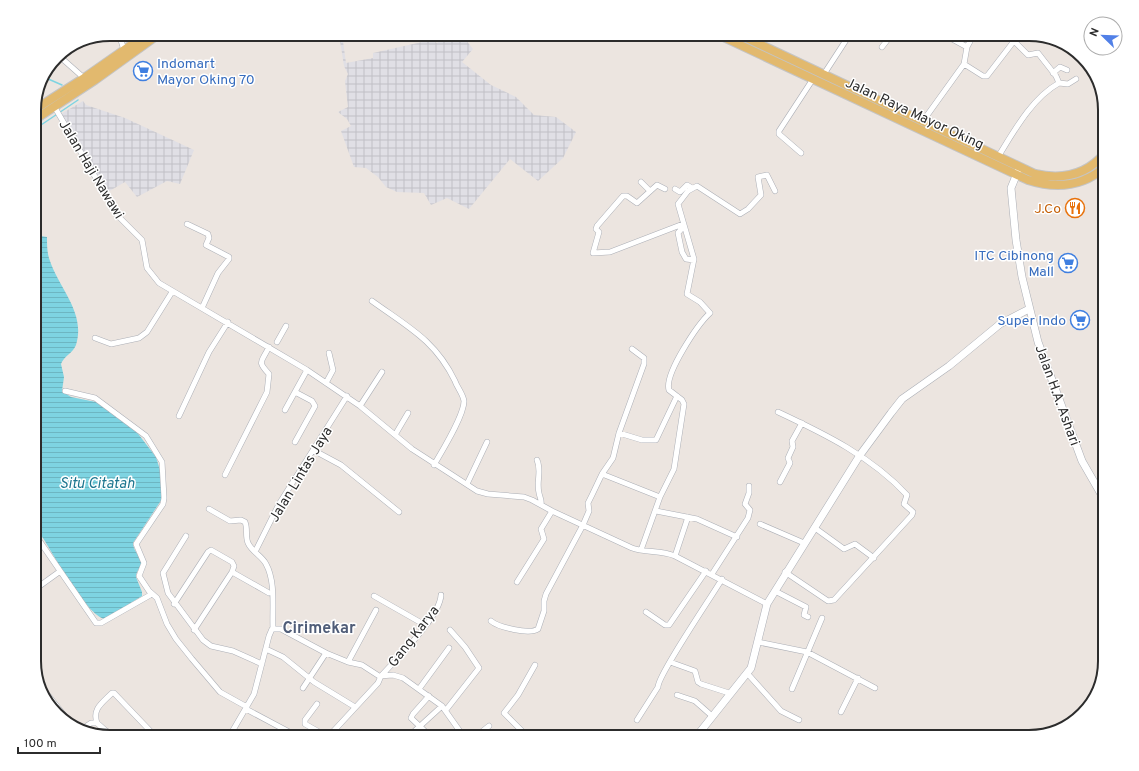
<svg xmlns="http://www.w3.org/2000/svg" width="1139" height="771" font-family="Overpass,sans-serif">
  <defs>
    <pattern id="industrial-grid" width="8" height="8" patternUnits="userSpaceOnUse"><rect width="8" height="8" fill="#e0dfe5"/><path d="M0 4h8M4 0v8" fill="none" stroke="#c0c0c5"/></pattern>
    <pattern id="water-rules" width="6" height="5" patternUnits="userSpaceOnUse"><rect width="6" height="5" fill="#7ed4e2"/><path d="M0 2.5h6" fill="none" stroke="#6db6c2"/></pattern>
  </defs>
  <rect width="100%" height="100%" fill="#ece5e0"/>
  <path fill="url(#industrial-grid)" d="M339 34H342L346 63 373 58V53L431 40 437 43 449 34H461L473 49 462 62 491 85 516 97 534 115 556 117 576 132 563 158 538 181 510 159 469 209 447 198 431 205 424 193 397 192 386 187 378 177 366 168 354 167 341 131 351 126 347 119 338 112 348 107 345 81 348 74 344 66Z
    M83 101 86 105 125 118 194 150 180 184 167 181 137 197 125 182 106 193 61 114Z"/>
  <path fill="url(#water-rules)" d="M34 235 47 237C47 245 47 254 50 261 59 288 86 313 76 345 73 353 64 356 61 364L64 377 62 391 71 397 96 402 136 431 156 457 161 473 162 499 133 543C133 551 140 555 141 561 142 567 136 571 136 577L142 592V596L105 619C87 616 53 554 43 538L34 529Z"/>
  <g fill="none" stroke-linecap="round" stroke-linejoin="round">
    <path stroke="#7ed4e2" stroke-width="1.5" d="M46 78 62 85
      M34 160 41 125 78 100"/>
    <g stroke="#acafb6" stroke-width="6">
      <path id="street" d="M119 34 124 50
        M943 34 967 47
        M882 47 892 34
        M58 55 84 78
        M964 64 983 76H987L1014 41 1028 55 1038 53 1056 76 1059 83
        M1053 73 1060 67 1067 70
        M824 74 850 34
        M1059 83 1068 84 1076 79
        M54 106 118 216 142 240 147 268 159 283 307 370 360 406 412 449 477 491 488 494 524 497 532 500 552 511 632 548C646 553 661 550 675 556L767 604
        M923 121 964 64 967 47 974 34
        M801 153 779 134V131L813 79
        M998 157C1014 131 1032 98 1059 83
        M641 182 650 191
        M665 189 657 185 637 203 627 196H623L597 226 596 229 599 232 593 253 610 252 683 224
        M675 189 680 192 687 185 692 188
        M187 224 208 234 209 238 206 245 229 257V259L218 273 202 308
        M684 226 678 233 682 252 686 259 694 260
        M372 301C408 327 435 340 455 381 457 387 463 394 464 401 464 416 442 451 434 465
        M95 338 111 344 139 338 147 332 172 292
        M277 342 286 326
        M326 383 333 370 329 353
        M65 391 95 398 146 436 162 462 164 498 163 504 136 544 144 563 139 576 149 591 157 598 167 624 176 639 192 659 220 692 247 707
        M295 392 312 401 315 406 295 442
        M360 406 382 372
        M285 410 307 370
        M778 412C825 434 872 457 907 495L904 504 913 512 912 515 834 600 828 601 785 572
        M179 416 209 352 228 322
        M619 433 642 440H656L677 396
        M395 435 408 413
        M313 450 341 465 399 512
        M537 460C542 471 536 481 539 493 540 498 542 500 541 505
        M602 474 660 497
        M225 475 267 392 269 374C257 361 261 363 269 347
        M780 482 790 463 788 458 793 447 792 441 802 423
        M467 484 487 442
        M209 509 230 521 241 520 245 522C248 529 245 536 248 543 252 552 262 556 266 564 276 582 272 609 273 629
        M656 511 697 519 737 537
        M760 524 804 543
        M815 528 844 549 855 544 874 558
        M34 533 96 623H101L152 594
        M186 536 163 573 168 593 203 640 211 646 233 651 262 664
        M641 550 660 497 674 469 684 404 682 400 669 390C664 374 698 324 710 313L700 302 687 294 694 259 678 204 688 191 697 186 740 214 748 209 761 195 758 177 767 175 775 191
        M255 552 279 504 347 396
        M675 556 688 517
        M712 574 748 518 750 510 745 504 749 493V486
        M517 582 544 539 541 529 552 511
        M34 590 59 572
        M775 591 806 607 804 615 808 617
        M374 596 425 625
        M174 604 208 552 211 550 232 562 234 566 232 572 269 593
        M646 612 665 625H669L706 571
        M491 621C498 627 529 635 538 629L544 611V601L546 594 583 525 589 511 588 503 592 495 602 474 613 458 619 433 644 364V358L632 349
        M194 630 232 572
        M758 642 807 652 875 688
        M266 649 283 657 314 682 355 707
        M348 662 376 610
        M670 662 695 671 698 682 701 684 729 693
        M747 673 781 711 799 720
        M40 685 72 725
        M303 688 326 653
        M419 689 449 648
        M792 689 822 618
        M677 695 695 701 712 716
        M429 696 413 714 411 718 431 737
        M317 704 305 720V724L328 737
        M246 709 291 733
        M446 710 479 668 465 647 450 630
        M841 712 858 678
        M637 720 658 687C658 675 712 596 722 579
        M97 723C92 709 102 703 112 693H114L156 737
        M82 729 91 723H97L113 737
        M229 737 254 694 269 636 272 629H281L326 653 348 662 362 665 379 676 393 675 403 678 442 706 464 737
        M328 737 378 683 381 676C397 658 440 617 441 595
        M408 737 442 706
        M475 737 489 726
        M528 737 504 713 518 695 535 665"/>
    </g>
    <g stroke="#acafb6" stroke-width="8">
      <path id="secondary" d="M1018 171 1011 188 1016 240 1022 277 1038 342 1082 461 1105 501
        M696 737 751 668 767 604 860 455 891 413 902 399 949 366 1000 324 1029 309"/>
    </g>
    <g stroke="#c4c4c4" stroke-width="10">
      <path id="primary" d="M717 34 1028 180C1056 189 1082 187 1105 167
        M738 34 1035 174C1062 180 1087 175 1105 153
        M34 110 84 78 147 34
        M34 120 95 80 159 34"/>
    </g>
    <use href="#street" stroke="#fff" stroke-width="5"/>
    <use href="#secondary" stroke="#fff" stroke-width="7"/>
    <use href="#primary" stroke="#e2b96e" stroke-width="8"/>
  </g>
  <defs>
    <g id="supermarket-ring" transform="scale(1)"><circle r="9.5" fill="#fff" stroke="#3f7fe0" stroke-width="1.5"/><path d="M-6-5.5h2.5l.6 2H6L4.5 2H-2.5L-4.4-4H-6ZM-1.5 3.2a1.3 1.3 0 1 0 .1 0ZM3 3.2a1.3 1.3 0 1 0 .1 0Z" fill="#3f7fe0"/></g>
    <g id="restaurant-ring" transform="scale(1)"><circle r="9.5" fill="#fff" stroke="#e8710a" stroke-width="1.5"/><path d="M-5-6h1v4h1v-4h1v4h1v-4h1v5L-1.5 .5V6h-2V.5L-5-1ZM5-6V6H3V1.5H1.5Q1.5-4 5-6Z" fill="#e8710a"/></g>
  </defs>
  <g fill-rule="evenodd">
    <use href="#supermarket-ring" x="143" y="71"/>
    <use href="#restaurant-ring" x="1075" y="208"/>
    <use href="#supermarket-ring" x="1068" y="263"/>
    <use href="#supermarket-ring" x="1080" y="320"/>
  </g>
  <g text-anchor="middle" stroke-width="3" stroke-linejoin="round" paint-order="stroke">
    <g font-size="14" fill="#366cbe" stroke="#fff" text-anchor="end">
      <text x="157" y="68" text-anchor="start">Indomart<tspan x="157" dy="16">Mayor Oking 70</tspan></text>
      <text x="1054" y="260">ITC Cibinong<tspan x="1054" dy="16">Mall</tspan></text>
      <text x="1066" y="325">Super Indo</text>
    </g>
    <g font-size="14" fill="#2c2c2c" stroke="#fff">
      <text transform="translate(915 113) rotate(25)" y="5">Jalan Raya Mayor Oking</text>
      <text transform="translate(92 169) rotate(59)" y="5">Jalan Haji Nawawi</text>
      <text transform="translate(1058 395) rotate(70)" y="5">Jalan H.A. Ashari</text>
      <text transform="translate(300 474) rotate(-59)" y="5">Jalan Lintas Jaya</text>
      <text transform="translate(413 636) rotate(-52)" y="5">Gang Karya</text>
    </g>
    <g font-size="14" fill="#c56008" stroke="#fff" text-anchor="end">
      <text x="1061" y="213">J.Co</text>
    </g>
    <g font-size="15" font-style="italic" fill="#1c768f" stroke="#fff">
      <text x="97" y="488">Situ Citatah</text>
    </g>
    <g font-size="16" font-weight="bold" fill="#505d78" stroke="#fff">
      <text x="319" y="633">Cirimekar</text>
    </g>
  </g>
  <path d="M0 0H1139V771H0ZM110 41H1029A69 69 0 0 1 1098 110V661A69 69 0 0 1 1029 730H110A69 69 0 0 1 41 661V110A69 69 0 0 1 110 41Z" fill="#fff" fill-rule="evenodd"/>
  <path fill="none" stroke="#2c2c2c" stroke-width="2" d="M110 41H1029A69 69 0 0 1 1098 110V661A69 69 0 0 1 1029 730H110A69 69 0 0 1 41 661V110A69 69 0 0 1 110 41Z"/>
  <g transform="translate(1103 36) rotate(293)"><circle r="19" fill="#ffffff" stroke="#ababab"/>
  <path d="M0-3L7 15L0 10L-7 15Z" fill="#5180e7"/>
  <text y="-6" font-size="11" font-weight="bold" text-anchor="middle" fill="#2c2c2c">N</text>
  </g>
  <path d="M18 747v6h82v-6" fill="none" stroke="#2c2c2c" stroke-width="2"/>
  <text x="24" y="747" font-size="12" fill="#2c2c2c" stroke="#ffffff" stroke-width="3" paint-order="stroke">100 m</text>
</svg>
